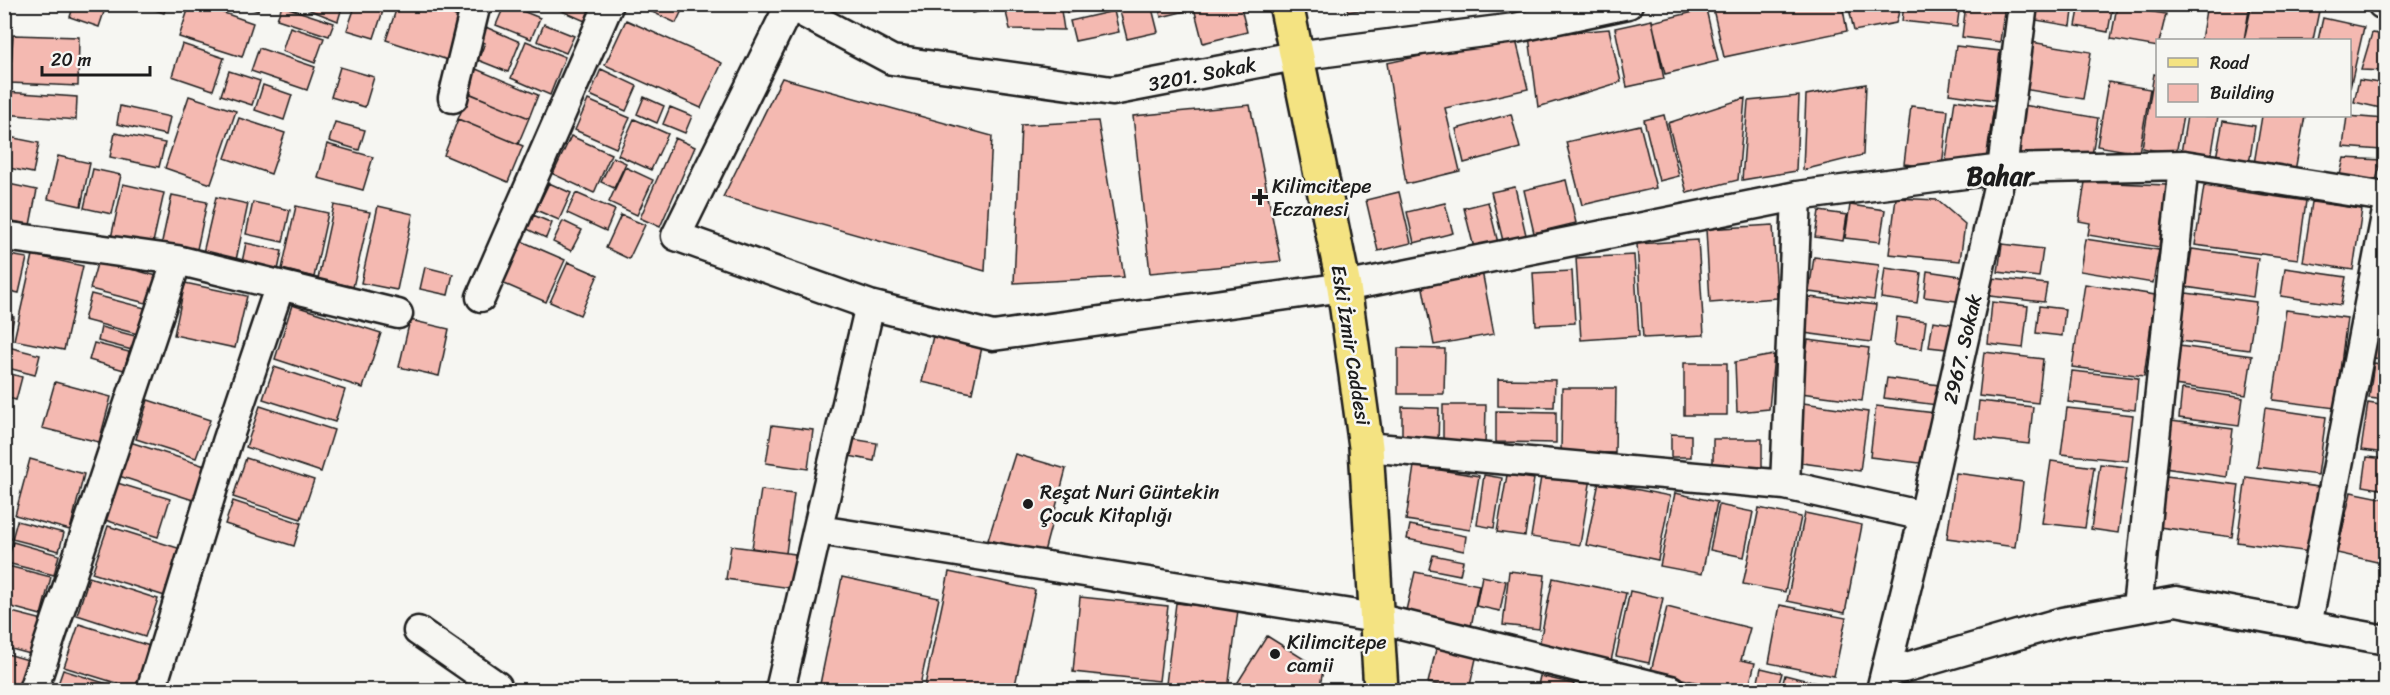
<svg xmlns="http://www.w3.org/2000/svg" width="2390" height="695" font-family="Sriracha,sans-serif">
  <rect width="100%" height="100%" fill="#f6f6f2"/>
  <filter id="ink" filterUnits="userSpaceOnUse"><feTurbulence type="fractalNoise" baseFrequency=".0167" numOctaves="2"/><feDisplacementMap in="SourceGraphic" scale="12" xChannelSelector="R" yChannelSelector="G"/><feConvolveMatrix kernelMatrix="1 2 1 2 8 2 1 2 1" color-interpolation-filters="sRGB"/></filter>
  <g filter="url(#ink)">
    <path fill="#f4b9b1" stroke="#1c1c1c" stroke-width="1.5" d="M74 4 106 6 99 27 70 17Z
      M138 4H167L164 13Z
      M190 4H198L253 23 242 57 179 37Z
      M240 4H260L258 11Z
      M295 4H343L338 21Z
      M356 4 385 5 374 38 347 30Z
      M398 4H436L457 17 448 60 386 40Z
      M505 4 540 18 531 39 496 25Z
      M546 4H591L585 21Z
      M635 4H685L676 23Z
      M970 4H999L1000 7 972 13Z
      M1004 4H1060L1064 30 1010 29Z
      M1065 4H1106L1067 13Z
      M1146 4H1151L1158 32 1127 39 1120 11Z
      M1158 4H1189L1190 10 1161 17Z
      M1193 4H1240L1247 32 1203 43Z
      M1346 4H1393L1348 12Z
      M1733 4H1842L1847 31 1724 57 1713 9Z
      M1848 4H1901L1896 23 1854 31Z
      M1904 4H1960L1957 27 1902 21Z
      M1966 4H2005L2000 42 1962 37Z
      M2039 4H2074L2071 26 2036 20Z
      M2080 4H2113L2108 32 2076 26Z
      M2207 4H2250L2244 40H2201Z
      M2252 4H2288L2319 11 2313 40H2244Z
      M282 6 334 23 329 36 277 19Z
      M2117 6 2166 14 2158 47 2111 39Z
      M1706 9 1718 61 1665 74 1652 22Z
      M1114 11 1119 32 1075 41 1070 21Z
      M2323 18 2364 27 2350 88V40H2318Z
      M626 20 722 63 701 108 605 65Z
      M1652 20 1664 79 1627 87 1615 28Z
      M544 24 574 36 566 53 537 41Z
      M481 25 520 42 508 72 478 60 485 43 476 39Z
      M290 27 324 38 315 63 282 51Z
      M1609 29 1621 82 1538 107 1529 36Z
      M2372 33 2386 35V71L2361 70Z
      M13 35 79 37 78 86 10 83Z
      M1515 36 1528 89 1445 108 1460 171 1406 184 1387 63Z
      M526 41 565 57 550 95 511 78Z
      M2031 42 2091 52 2083 99 2023 89Z
      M182 44 224 58 213 90 172 76Z
      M1956 46 2000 51 1994 100 1949 94Z
      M259 48 315 67 307 90 251 71Z
      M340 67 374 77 365 107 331 97Z
      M476 69 538 95 529 118 466 92Z
      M601 69 637 86 626 111 590 95Z
      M229 71 260 81 252 105 221 95Z
      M2154 74 2158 75V116H2183L2176 154 2142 148Z
      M782 78 992 136 985 271 723 197Z
      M2359 80 2386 84 2385 109 2354 102Z
      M2108 82 2150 89 2139 153 2097 146Z
      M1866 84 1863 155 1803 170 1806 95Z
      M263 85 292 95 284 120 255 110Z
      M6 92 77 97 76 120 4 114Z
      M469 93 529 118 518 144 458 119Z
      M189 96 236 111 211 184 165 168Z
      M1799 96 1796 171 1742 180 1748 101Z
      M644 97 664 106 657 123 637 114Z
      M1745 98 1738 180 1687 193 1668 123Z
      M588 100 630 118 616 148 575 130Z
      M1955 100 1994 106 1985 166 1946 160Z
      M1250 105 1281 261 1150 273 1133 116Z
      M2023 105 2098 118 2092 155 2014 154Z
      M120 106 170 117 166 135 117 124Z
      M1911 106 1948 110 1942 168 1904 164Z
      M670 107 692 116 685 133 663 124Z
      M1511 114 1520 148 1464 163 1456 129Z
      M1664 115 1679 176 1659 181 1644 120Z
      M2187 116H2218L2211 158 2181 153Z
      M2262 116H2305L2295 171 2254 164Z
      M2347 116 2385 119 2381 150 2343 147Z
      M239 118 285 133 271 174 225 158Z
      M458 119 523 146 508 182 444 155Z
      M634 119 668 134 651 170 618 155Z
      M1098 121 1124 277 1014 283 1021 125Z
      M2223 121 2255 126 2249 164 2216 158Z
      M335 122 365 130 359 150 329 141Z
      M1640 125 1656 188 1582 205 1566 142Z
      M115 133 165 143 159 167 110 157Z
      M4 136 39 143 33 173 4 167Z
      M571 136 611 154 594 193 553 174Z
      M675 138 695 147 660 227 640 218Z
      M327 144 373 157 363 190 318 178Z
      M58 156 90 163 81 206 48 199Z
      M613 157 626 163 614 188 601 182Z
      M2344 158 2382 160 2374 187 2338 183Z
      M625 167 653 180 637 215 609 202Z
      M93 169 121 175 112 214 84 208Z
      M1566 180 1576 223 1534 233 1524 190Z
      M2085 182 2167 185 2159 247 2088 235 2090 223 2079 221Z
      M4 183 37 190 30 225 4 219Z
      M549 183 571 193 559 220 536 210Z
      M123 184 164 193 152 247 111 238Z
      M2204 186 2306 201 2298 259 2195 245Z
      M1515 187 1526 235 1503 241 1491 192Z
      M1399 192 1411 243 1378 251 1366 200Z
      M576 193 615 210 606 231 567 213Z
      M172 195 207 202 196 254 161 246Z
      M216 197 248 204 236 260 203 253Z
      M1896 198 1937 200 1965 224 1960 261 1889 254Z
      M253 202 290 210 283 242 246 234Z
      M1488 202 1498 243 1474 248 1464 208Z
      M2312 202 2362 209 2353 270 2303 262Z
      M1445 203 1453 233 1414 243 1407 212Z
      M334 205 370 212 353 287 318 279Z
      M1850 205 1885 210 1880 242 1845 238Z
      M296 206 328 213 314 277 282 269Z
      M378 206 413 214 397 290 361 283Z
      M1819 211 1847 215 1843 241 1815 237Z
      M533 215 552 223 546 238 527 229Z
      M621 215 645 225 629 259 606 248Z
      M563 221 582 230 571 251 553 242Z
      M1773 225 1777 298 1710 303 1706 229Z
      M2085 239 2159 250 2153 283 2080 271Z
      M519 240 565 260 546 302 500 282Z
      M1698 240 1704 335 1643 338 1637 244Z
      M246 243 282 251 277 275 241 267Z
      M2002 244 2043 249 2039 277 1998 272Z
      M2192 249 2258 258 2253 297 2186 287Z
      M4 254 27 258 19 293 4 290Z
      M33 255 83 266 64 350 14 340Z
      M1634 255 1639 336 1581 340 1576 258Z
      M1814 257 1879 265 1874 300 1809 292Z
      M98 260 157 276 150 304 90 289Z
      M568 262 598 275 580 315 550 302Z
      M425 267 453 274 448 295 420 289Z
      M1885 268 1921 273 1917 303 1881 298Z
      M2285 268 2346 277 2341 305 2281 296Z
      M1482 271 1494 334 1434 345 1422 283Z
      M1572 271 1575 323 1536 325 1533 273Z
      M1927 271 1967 277 1964 302 1924 297Z
      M1992 278 2047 284 2044 302 1990 296Z
      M185 283 247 296 235 348 174 335Z
      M2085 284 2155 295 2144 376 2072 367Z
      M2186 293 2256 302 2249 350 2180 341Z
      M91 294 145 308 138 334 84 320Z
      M1809 297 1876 305 1871 342 1804 333Z
      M1992 302 2028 306 2023 348 1988 344Z
      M292 305 381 333 363 388 275 359Z
      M2039 306 2065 309 2062 336 2036 333Z
      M2286 310 2347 318 2335 408 2273 400Z
      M4 315 14 317 9 340 4 339Z
      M1897 317 1926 321 1922 349 1894 345Z
      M410 320 449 329 439 376 399 367Z
      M1933 321 1958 325 1955 350 1929 347Z
      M2377 322 2386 324V359L2372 358Z
      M101 327 135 336 132 350 98 341Z
      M933 336 982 347 972 393 922 382Z
      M1808 340 1869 348 1862 401 1801 393Z
      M94 343 129 352 124 370 89 360Z
      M4 346 40 355 35 375 4 367Z
      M2179 346 2252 356 2246 395 2174 385Z
      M1398 348 1445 349 1444 394H1398Z
      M1984 352 2043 359 2038 403 1979 396Z
      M1774 355 1769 409 1737 412 1735 362Z
      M1684 363H1727V415H1684Z
      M2374 363 2386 365V400L2369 398Z
      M274 367 345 390 335 422 263 399Z
      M2072 371 2138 378 2135 410 2068 402Z
      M4 372 22 377 16 400 4 397Z
      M1887 378 1939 385 1937 405 1884 398Z
      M1498 379 1555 380 1554 407 1498 406Z
      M55 382 111 397 99 442 42 428Z
      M1562 388H1616L1615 453 1561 452Z
      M2182 389 2243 398 2239 426 2179 418Z
      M148 400 210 420 196 458 136 439Z
      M1979 401 2033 407 2029 444 1975 438Z
      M1803 403 1868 412 1860 471 1795 462Z
      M2368 403 2386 406V453L2361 450Z
      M1443 405H1486L1485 447H1443Z
      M260 406 334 430 321 472 246 447Z
      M1876 406 1935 413 1928 464 1870 457Z
      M1402 407 1439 408 1438 443H1402Z
      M2067 408 2133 415 2128 461 2061 454Z
      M2265 408 2326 417 2318 475 2257 467Z
      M1496 411 1556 412V443L1496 442Z
      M2171 421 2233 429 2227 477 2164 468Z
      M772 425 813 430 808 469 766 463Z
      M1671 434 1691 435V457H1671Z
      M852 439 877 443 874 461 849 456Z
      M1713 439H1762V475L1713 474Z
      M130 442 205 466 193 500 119 476Z
      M1015 454 1066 469 1044 552 988 540Z
      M2367 457 2386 459V490L2363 486Z
      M246 458 314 480 301 519 233 497Z
      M30 459 84 474 70 530 15 515Z
      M2051 461 2094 467 2085 528 2042 523Z
      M2100 464 2127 467 2118 533 2091 529Z
      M1414 466 1479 476 1470 530 1406 520Z
      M1542 471 1591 478 1580 545 1531 537Z
      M1956 473 2023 482 2015 547 1947 538Z
      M1484 475 1502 478 1494 528 1477 525Z
      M1507 475 1534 479 1525 536 1497 532Z
      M2166 476 2239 485 2232 537 2159 527Z
      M2246 477 2318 487 2310 552 2237 542Z
      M114 482 170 499 158 537 102 519Z
      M1599 482 1670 496 1658 560 1586 545Z
      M761 490 794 494 786 553 752 548Z
      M2351 492 2386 499V564L2337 553Z
      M1675 493 1717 502 1702 574 1660 566Z
      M233 501 301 523 294 546 225 524Z
      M1719 505 1753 512 1744 557 1710 550Z
      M1759 508 1801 517 1785 592 1743 584Z
      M1805 513 1862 525 1845 613 1787 601Z
      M17 521 64 533 59 551 12 539Z
      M1410 525 1466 536 1464 551 1407 539Z
      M108 526 184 550 168 597 92 573Z
      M13 542 59 555 54 575 7 563Z
      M731 546 795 554 791 588 726 579Z
      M1433 555 1463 561 1460 575 1429 569Z
      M4 565 51 577 41 615 4 605Z
      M1509 571 1545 575 1539 629 1503 625Z
      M949 572 1035 590 1014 690H924Z
      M1415 572 1479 585 1470 632 1404 619Z
      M1482 576 1506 581 1500 611 1476 606Z
      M89 577 158 599 145 637 77 615Z
      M842 577 939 598 919 690 819 689Z
      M1553 578 1626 593 1611 661 1539 646Z
      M1630 591 1663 598 1649 663 1616 656Z
      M1080 597 1168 606 1159 681 1073 672Z
      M1176 603 1238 610 1228 690 1166 684Z
      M1780 605 1846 618 1834 676 1769 663Z
      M1667 607 1750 628 1741 660 1755 663 1748 690H1727L1651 671Z
      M4 610 43 620 34 655 4 647Z
      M79 624 153 647 139 690 64 667Z
      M1267 636 1323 671 1319 690H1233Z
      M1437 645 1477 654 1469 690 1428 683Z
      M4 653 28 660 20 690H4Z
      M1761 668 1782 673 1777 690H1756Z
      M63 670 126 690H56Z
      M1785 675 1844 690H1781Z
      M1540 676 1574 684 1572 690H1537Z
      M1584 685 1608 690H1583Z"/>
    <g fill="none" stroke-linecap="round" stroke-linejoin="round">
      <g stroke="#1c1c1c" stroke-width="33">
        <path id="street" d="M787 4 892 60 1112 91 1295 56 1515 28 1628 4
          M2382 4 2386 5
          M789 7 676 236 870 305 993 336 1344 287 1797 196 2002 169 2184 165 2386 197
          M453 98 476 4
          M4 236 177 260 398 314
          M481 297 609 4
          M1366 447 1785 485 1924 516
          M1785 485 1797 196
          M819 530 1376 618 1671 690
          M2137 608 2184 165
          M2307 626 2386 216
          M418 631 497 686V690
          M1886 673 2062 622 2176 601 2386 640
          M33 690 177 260
          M151 690 227 442 280 285
          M780 690 870 305
          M1881 690 1924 516 2002 169 2023 4"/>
      </g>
      <g stroke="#1c1c1c" stroke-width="38">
        <path id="primary" d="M1286 4 1344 287 1366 447 1381 690"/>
      </g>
      <use href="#street" stroke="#f6f6f2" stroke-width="28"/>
      <use href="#primary" stroke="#f4e382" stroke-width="33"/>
    </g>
  </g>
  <g fill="#1c1c1c" stroke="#f6f6f2" stroke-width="2">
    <path d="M1257 188h6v6h6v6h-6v6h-6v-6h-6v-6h6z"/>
    <circle cx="1028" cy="504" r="6"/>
    <circle cx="1275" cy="654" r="6"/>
  </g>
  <g text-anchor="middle" stroke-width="5" stroke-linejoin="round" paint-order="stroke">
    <g font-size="20" fill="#1c1c1c" stroke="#f6f6f2">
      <text transform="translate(1202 74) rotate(-11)" y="7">3201. Sokak</text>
      <text transform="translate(1351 345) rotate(81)" y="7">Eski İzmir Caddesi</text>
      <text transform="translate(1962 349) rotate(-77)" y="7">2967. Sokak</text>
    </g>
    <g font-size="20" fill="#1c1c1c" stroke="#f6f6f2" text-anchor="start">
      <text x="1272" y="193">Kilimcitepe<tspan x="1272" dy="23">Eczanesi</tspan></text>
      <text x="1040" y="499">Reşat Nuri Güntekin<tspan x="1040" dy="23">Çocuk Kitaplığı</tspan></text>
      <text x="1287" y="649">Kilimcitepe<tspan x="1287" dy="23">camii</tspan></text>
    </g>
    <g font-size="26" font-weight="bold" fill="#1c1c1c" stroke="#f6f6f2">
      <text x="2000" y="185">Bahar</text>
    </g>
  </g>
  <rect width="2390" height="695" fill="none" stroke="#f6f6f2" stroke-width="24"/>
  <rect x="12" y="12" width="2366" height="671" fill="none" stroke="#1c1c1c" stroke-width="2" filter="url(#ink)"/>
  <rect x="2156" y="39" width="195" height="78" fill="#f6f6f2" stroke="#9f9f9c" stroke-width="1.5"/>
  <rect x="2168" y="58" width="30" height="9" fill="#f4e382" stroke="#9f9f9c" stroke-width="1.5"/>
  <text x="2210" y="69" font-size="18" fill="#1c1c1c">Road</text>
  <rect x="2168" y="84" width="30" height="18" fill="#f4b9b1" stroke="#9f9f9c" stroke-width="1.5"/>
  <text x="2210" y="99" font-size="18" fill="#1c1c1c">Building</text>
  <path d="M42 66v9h108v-9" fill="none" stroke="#1c1c1c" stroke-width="3"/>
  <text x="51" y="66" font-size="18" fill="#1c1c1c" stroke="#f6f6f2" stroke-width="4.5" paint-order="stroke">20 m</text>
</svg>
